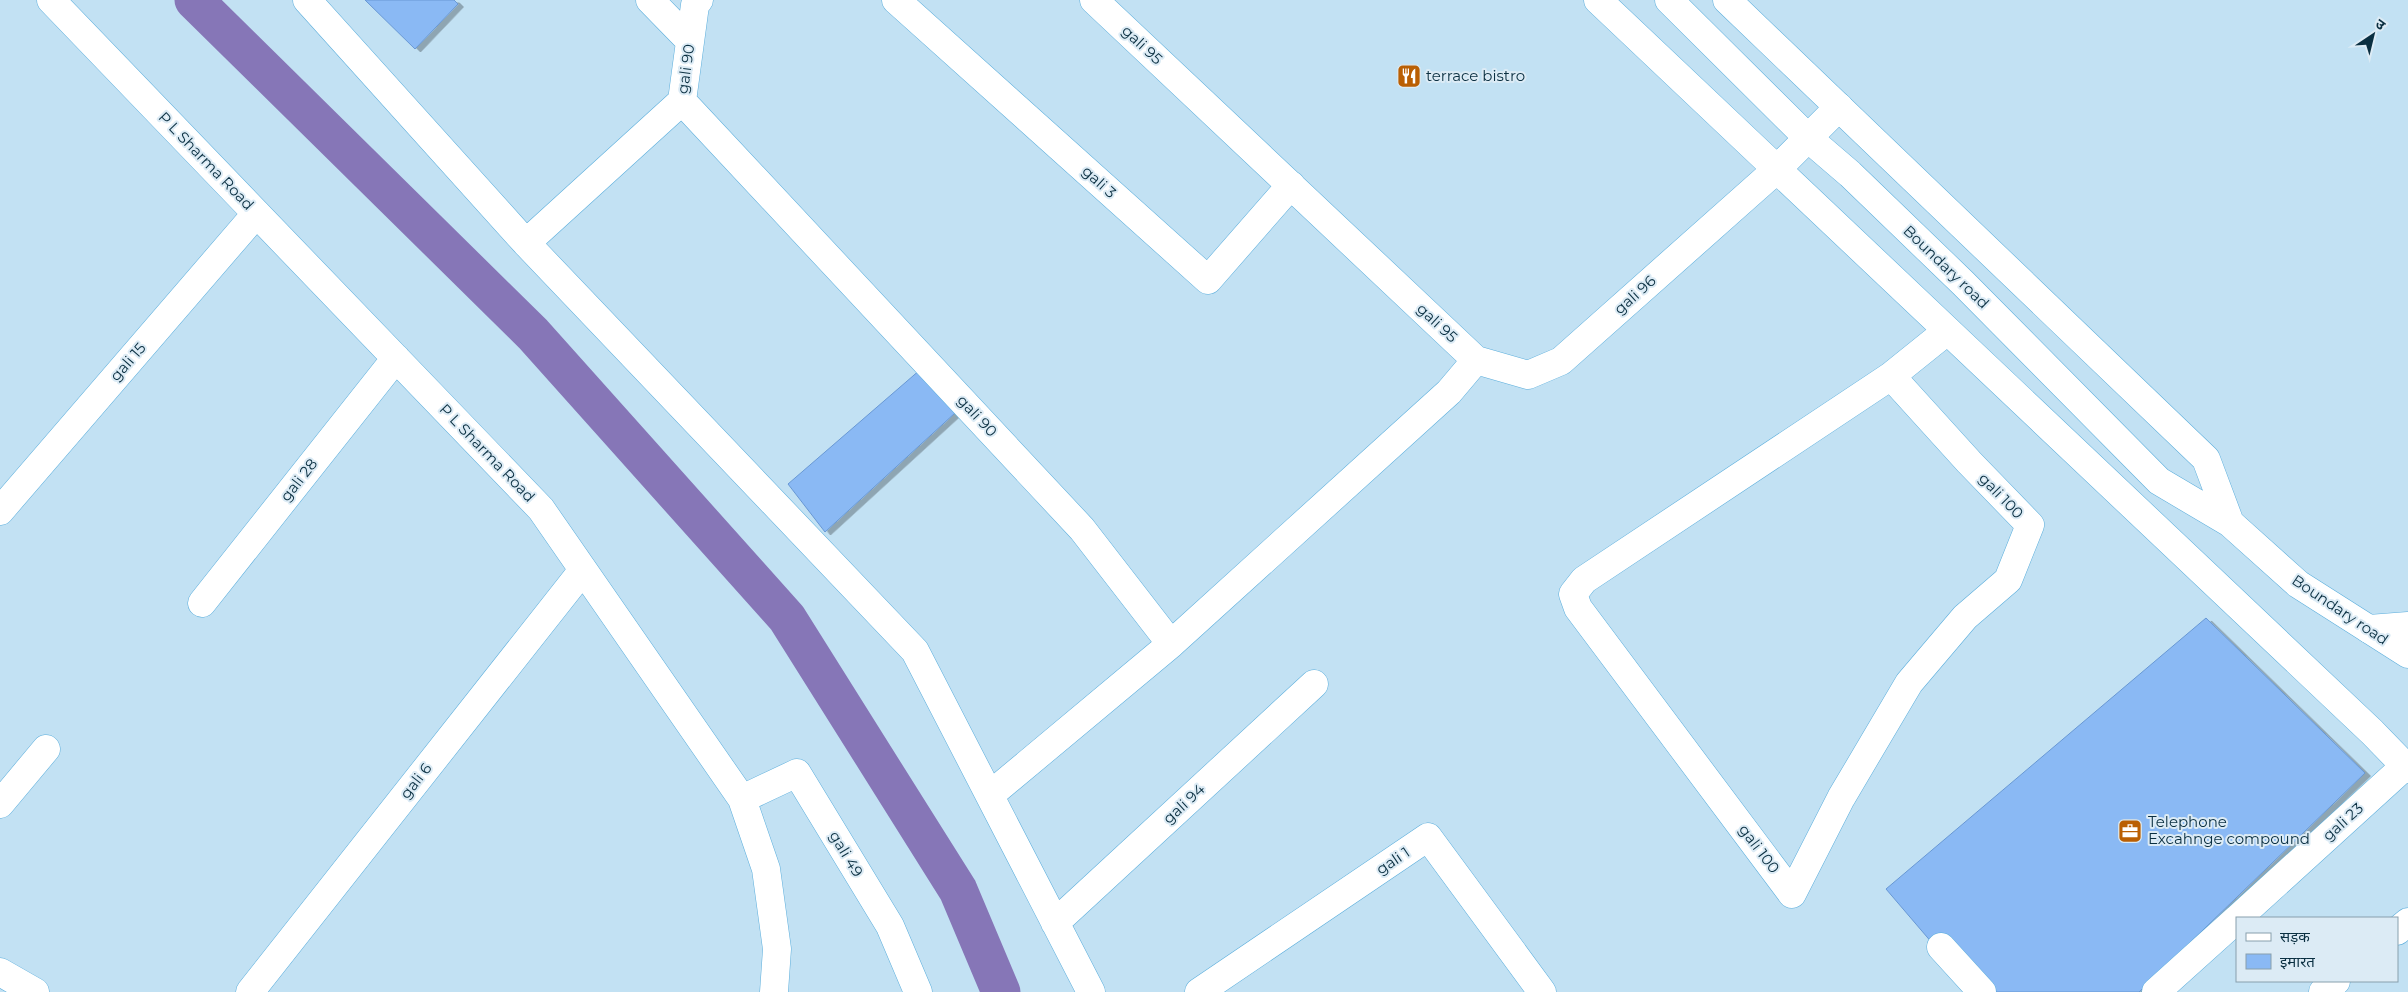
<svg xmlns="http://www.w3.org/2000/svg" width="2408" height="992" font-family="Montserrat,'Noto Sans Devanagari',sans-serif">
  <defs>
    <filter id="shadow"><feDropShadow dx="5.5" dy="3" stdDeviation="0" flood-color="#0004"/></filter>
  </defs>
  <rect width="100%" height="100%" fill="#c2e1f3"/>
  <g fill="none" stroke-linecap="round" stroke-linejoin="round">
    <path stroke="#8676b7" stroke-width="39" d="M194 0 533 334 787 618 958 890 1001 992"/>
  </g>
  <path fill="#8ab9f4" stroke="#6898d4" filter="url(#shadow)" d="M365 0H454L458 4 415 49Z
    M921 369 955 413 825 532 788 484Z
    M2206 618 2365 773 2139 992H1974L1886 889Z"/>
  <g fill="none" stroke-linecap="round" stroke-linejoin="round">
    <g stroke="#5baedc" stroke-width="29">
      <path id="minor" d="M51 0 541 509 742 799 766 869 777 949 774 992
        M307 0 526 243 915 651 1091 992
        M650 0 690 41
        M699 0 695 5 682 101 1082 529 1171 644 990 795
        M896 0 1208 280 1291 185
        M1094 0 1476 360 1449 392 1171 644
        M1598 0 2372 732 2408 769
        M526 243 682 101
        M1476 360 1528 375 1561 361 1776 170 1839 107
        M1891 376 1969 462 2030 525 2008 580 1965 617 1909 683 1841 798 1792 894 1578 608 1573 594 1584 580 1891 376 1947 331
        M0 511 256 214
        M202 603 396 358
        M2369 629 2408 626
        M742 799 797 773 890 926 918 992
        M0 804 46 749
        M2238 918 2405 766
        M1055 923 1314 684
        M2397 931 2408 922
        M1941 947 1982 992
        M0 972 35 992
        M250 992 583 570
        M1199 992 1428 837 1542 992
        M2156 992 2237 919
        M2323 992 2336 981"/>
    </g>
    <g stroke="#5baedc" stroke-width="29">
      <path id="major" d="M1669 0 1808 138 1850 174 1963 283 2159 481 2230 523 2298 584 2408 654
        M1727 0 2206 459 2230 523"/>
    </g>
    <use href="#minor" stroke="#fff" stroke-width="28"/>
    <use href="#major" stroke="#fff" stroke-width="28"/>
  </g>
  <defs>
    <g id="restaurant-square" transform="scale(1.25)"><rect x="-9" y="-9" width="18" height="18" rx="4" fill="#ba5f03" stroke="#dcebf5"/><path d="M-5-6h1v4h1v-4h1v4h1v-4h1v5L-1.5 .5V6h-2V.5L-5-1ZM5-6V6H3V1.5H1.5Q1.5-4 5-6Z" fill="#fff"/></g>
    <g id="office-square" transform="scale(1.25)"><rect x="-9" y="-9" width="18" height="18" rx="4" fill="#ba5f03" stroke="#dcebf5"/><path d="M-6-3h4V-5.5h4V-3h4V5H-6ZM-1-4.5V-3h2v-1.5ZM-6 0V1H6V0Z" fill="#fff"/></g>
  </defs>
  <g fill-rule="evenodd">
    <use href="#restaurant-square" x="1409" y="76"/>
    <use href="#office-square" x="2130" y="831"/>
  </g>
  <g text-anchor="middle" stroke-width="4" stroke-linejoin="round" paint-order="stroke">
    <g font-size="15" fill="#0a2f41" stroke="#dcebf5">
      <text transform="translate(1142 45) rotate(43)" y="5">gali 95</text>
      <text transform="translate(686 69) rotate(-82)" y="5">gali 90</text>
      <text transform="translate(206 161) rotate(46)" y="5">P L Sharma Road</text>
      <text transform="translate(1099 182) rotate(42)" y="5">gali 3</text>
      <text transform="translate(1946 267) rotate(44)" y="5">Boundary road</text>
      <text transform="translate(1635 295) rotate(-42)" y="5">gali 96</text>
      <text transform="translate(1437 323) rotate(43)" y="5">gali 95</text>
      <text transform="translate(128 362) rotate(-49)" y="5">gali 15</text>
      <text transform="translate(977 416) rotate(47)" y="5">gali 90</text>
      <text transform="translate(487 453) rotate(46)" y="5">P L Sharma Road</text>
      <text transform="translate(299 480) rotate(-52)" y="5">gali 28</text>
      <text transform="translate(2001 496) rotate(46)" y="5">gali 100</text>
      <text transform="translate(2340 610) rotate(34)" y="5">Boundary road</text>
      <text transform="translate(416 781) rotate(-52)" y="5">gali 6</text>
      <text transform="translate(1184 804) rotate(-43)" y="5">gali 94</text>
      <text transform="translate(2343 822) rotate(-42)" y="5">gali 23</text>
      <text transform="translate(1759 849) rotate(53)" y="5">gali 100</text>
      <text transform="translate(846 854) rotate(59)" y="5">gali 49</text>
      <text transform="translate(1393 861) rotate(-34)" y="5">gali 1</text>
    </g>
    <g font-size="15" fill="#0a2f41" stroke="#dcebf5" text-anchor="start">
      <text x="1426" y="81">terrace bistro</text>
      <text x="2148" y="827">Telephone<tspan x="2148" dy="17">Excahnge compound</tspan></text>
    </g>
  </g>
  <rect x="2236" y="917" width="162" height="65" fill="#dcebf5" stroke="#88a0ad"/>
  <rect x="2246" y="933" width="25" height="8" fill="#ffffff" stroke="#88a0ad"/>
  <text x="2280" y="942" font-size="15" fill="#0a2f41">सड़क</text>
  <rect x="2246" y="954" width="25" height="15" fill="#8ab9f4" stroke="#88a0ad"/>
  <text x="2280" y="967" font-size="15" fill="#0a2f41">इमारत</text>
  <g transform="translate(2373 35) rotate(35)" stroke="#dcebf5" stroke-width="4" paint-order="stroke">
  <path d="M0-4L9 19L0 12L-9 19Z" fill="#0a2f41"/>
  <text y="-8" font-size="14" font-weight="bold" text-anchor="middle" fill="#0a2f41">उ</text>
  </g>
</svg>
